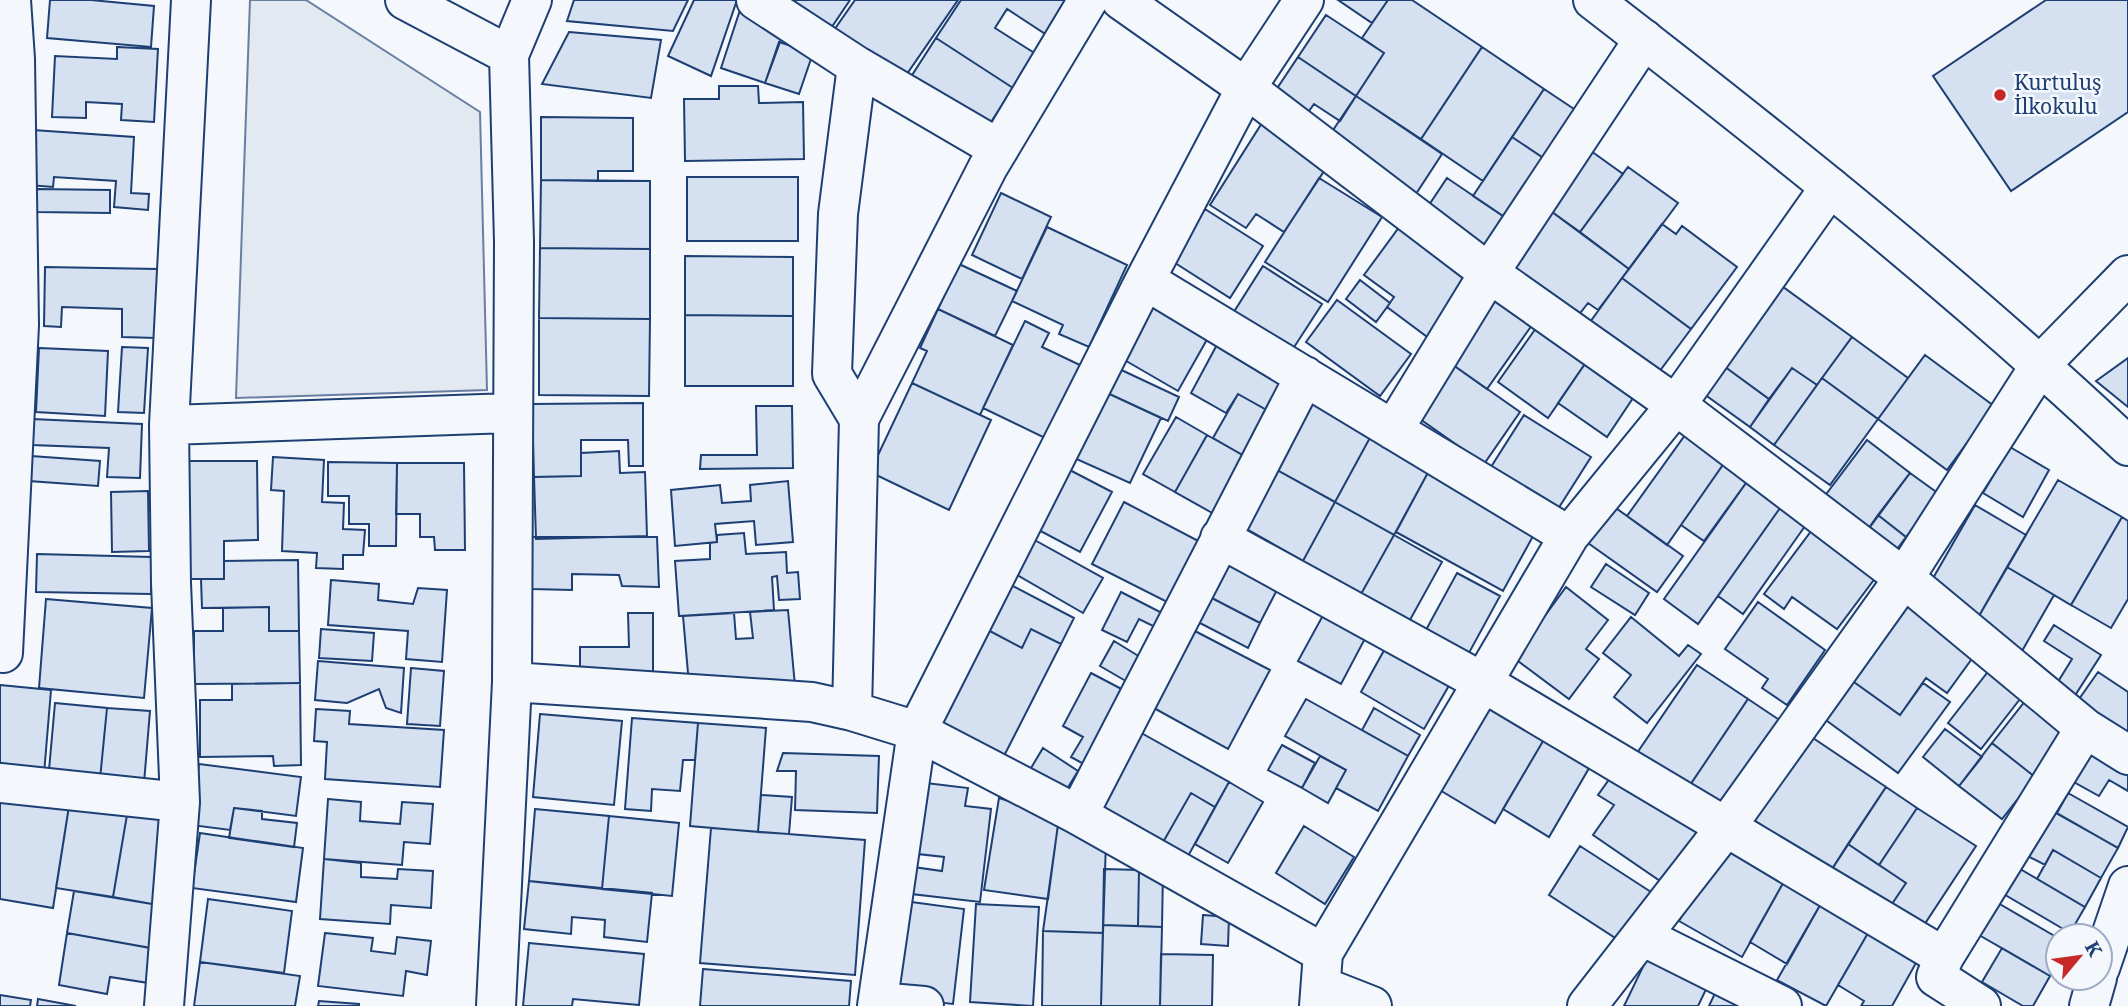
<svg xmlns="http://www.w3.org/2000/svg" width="2128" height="1006" font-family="'Noto Serif',serif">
  <rect width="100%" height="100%" fill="#f4f7fb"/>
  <path fill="#e3e9f0" stroke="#687fa3" stroke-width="2" d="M250 0H306L480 112 487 390 236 398Z"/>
  <path fill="#d5e0f0" stroke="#1d3f73" stroke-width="2" d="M50 0H91L154 6 151 47 47 38Z
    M574 0H688L673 31 567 21Z
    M694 0H737L711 76 668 56Z
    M772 0H850L825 37Z
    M855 0H958L902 81 832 33Z
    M961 0H1070L1047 35 1007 9 995 28 1036 54 1013 88 936 38Z
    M1338 0H1388L1372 23Z
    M1388 0H1412L1482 47 1421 139 1356 96 1384 53 1362 38Z
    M2046 0H2128V112L2011 191 1933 76Z
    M741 7 783 34 765 83 721 68Z
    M1326 15 1384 53 1356 96 1298 57Z
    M569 32 661 40 651 98 542 84Z
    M936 38 1013 88 984 133 907 83Z
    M779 42 813 53 799 94 765 83Z
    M117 47 158 49 154 122 121 120 122 104 86 102V118L52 117 55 56 117 59Z
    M1482 47 1544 89 1483 181 1421 139Z
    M1298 57 1356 96 1340 121 1314 104 1304 118 1272 96Z
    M719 86H758L759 103 803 102 804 159 685 161 684 99H719Z
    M1544 89 1580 113 1548 161 1512 137Z
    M1356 96 1442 154 1410 203 1323 145Z
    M541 117 633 118V171H598V181L541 180Z
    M1262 123 1328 165 1284 232 1256 214 1246 228 1210 205Z
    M33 130 134 137 131 193 149 194 148 210 114 207 116 181 54 177 53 187 29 185Z
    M1512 137 1548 161 1509 220 1473 196Z
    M1591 151 1623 174 1580 232 1548 209Z
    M1628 167 1678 203 1629 269 1580 232Z
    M687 177H798V241H687Z
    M1319 178 1382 217 1328 302 1265 262Z
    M1447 178 1509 220 1487 253 1425 211Z
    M541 180 650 181V249L540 248Z
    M37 189 110 190V213L37 212Z
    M1001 193 1051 217 1022 279 972 255Z
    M1205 209 1263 246 1230 298 1172 261Z
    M1548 209 1629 269 1598 310 1588 303 1574 321 1504 269Z
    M1662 224 1676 234 1682 226 1737 267 1691 329 1622 278Z
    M1400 226 1472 281 1430 339 1387 307 1394 297 1364 275Z
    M1047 227 1127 265 1089 347 1059 334 1063 325 1012 301Z
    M540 248 650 249V319L539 318Z
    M685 256 793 257V316L685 315Z
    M959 264 1017 291 995 336 938 309Z
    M1263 266 1322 304 1289 355 1230 318Z
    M45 267 158 269 156 338 122 337V309L62 307 61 327 44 326Z
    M1622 278 1691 329 1653 380 1585 329Z
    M1360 280 1390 303 1376 322 1346 299Z
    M1775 281 1852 337 1817 385 1792 368 1769 399 1717 361Z
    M1157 294 1214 327 1178 391 1121 358Z
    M1491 296 1532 325 1487 389 1446 360Z
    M1337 300 1411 354 1380 396 1306 342Z
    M938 309 1013 345 980 415 912 383 927 351 920 348Z
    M685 315 793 316V386H685Z
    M539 318 650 319 649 396 539 395Z
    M1025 321 1049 333 1042 347 1082 366 1047 439 983 408Z
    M1541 321 1591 355 1548 418 1498 382Z
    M1852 337 1908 378 1878 419 1822 378Z
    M1219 341 1288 381 1270 412 1238 394 1226 413 1191 393Z
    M122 347 148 348 144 413 118 412Z
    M39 348 108 351 105 416 36 412Z
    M1591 355 1639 389 1607 437 1558 403Z
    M1925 355 1994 406 1947 470 1878 419Z
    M2128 358V407L2096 381Z
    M1446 360 1520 412 1484 464 1410 412Z
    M1717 361 1769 399 1750 427 1697 389Z
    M1115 367 1179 397 1168 421 1103 391Z
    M1792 368 1817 385 1774 445 1750 427Z
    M1822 378 1878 419 1830 485 1774 445Z
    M912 383 991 420 949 510 870 472Z
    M1103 391 1161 418 1130 483 1072 457Z
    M1238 394 1270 412 1246 457 1213 438Z
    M1305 397 1372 434 1335 502 1268 465Z
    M643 403V466H629L628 440H581V476L534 477 532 404Z
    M756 406H792L793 468 700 469 701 455H757Z
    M1524 415 1591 457 1558 509 1491 467Z
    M1176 417 1207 435 1175 492 1143 474Z
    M32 419 142 424 140 478 107 477 109 448 32 445Z
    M1688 431 1727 459 1667 545 1627 516Z
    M1372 434 1431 467 1394 535 1335 502Z
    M1207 435 1246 457 1214 514 1175 492Z
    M1867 440 1910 473 1864 535 1821 501Z
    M2010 447 2049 470 2023 517 1983 493Z
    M619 451 620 473 645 472 647 536 536 539 534 477 581 476V453Z
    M31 456 100 461 98 486 29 481Z
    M273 457 324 460 322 502 344 503 343 529 365 530 363 555H343V569L316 568 317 553 282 551 284 491 271 490Z
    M1727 459 1751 476 1704 541 1681 525Z
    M182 461H257L258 540 224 541V579H183Z
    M328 462 397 463 396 546H369V524H349V496H328Z
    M397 463H464L465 550H435L434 537H420V514H396Z
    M1268 465 1335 502 1303 561 1236 523Z
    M1064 467 1112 492 1080 552 1033 527Z
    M1431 467 1538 527 1503 591 1396 532Z
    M1910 473 1939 494 1906 537 1878 515Z
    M1751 476 1785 501 1698 624 1664 599Z
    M2058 480 2122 517 2071 605 2007 567Z
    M788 481 793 542 756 545 754 521 715 524 717 542 675 546 671 490 720 485 722 503 751 501 750 485Z
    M148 491 149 551 112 552 111 492Z
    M1785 501 1810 519 1743 614 1718 596Z
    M1124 502 1204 544 1173 605 1092 564Z
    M1335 502 1394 535 1356 603 1298 570Z
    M1975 505 2026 535 1975 623 1924 594Z
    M1613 506 1683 556 1657 592 1588 543Z
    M1878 515 1906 537 1892 556 1864 535Z
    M2122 517 2128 521V599L2111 628 2071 605Z
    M1812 530 1876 577 1837 629 1792 597 1784 609 1764 594Z
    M744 533 746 554 786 552 787 573 798 572 800 599 779 600 777 576 772 577 774 610 679 616 675 561 710 559V543L717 542V535Z
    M1394 535 1442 562 1405 629 1356 603Z
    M532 537H657L659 587 622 586 619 575 572 574V590L532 589Z
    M1031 538 1103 578 1083 613 1012 572Z
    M1231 553 1282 580 1260 623 1208 596Z
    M37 554 152 557 151 594 36 592Z
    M298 560 299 631H269V607L202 608 201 579H224V561Z
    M1606 564 1649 593 1635 615 1591 587Z
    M2007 567 2054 595 2022 651 1975 623Z
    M1457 573 1500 596 1464 662 1421 639Z
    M331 580 379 584 378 600 413 604 418 588 447 590 442 662 406 659 408 631 328 625Z
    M1009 584 1074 618 1061 644 1031 629 1022 648 986 629Z
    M1566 587 1608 620 1586 649 1599 659 1569 699 1514 658Z
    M1121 592 1162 613 1155 627 1139 619 1127 642 1102 630Z
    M1208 596 1260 623 1248 648 1196 621Z
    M1906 596 1979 649 1947 693 1926 678 1900 715 1847 677Z
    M46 599 152 608 144 698 39 688Z
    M1758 602 1825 650 1787 705 1762 688 1768 679 1725 649Z
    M269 607V631H299L300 683 194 684V631H223V608Z
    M1327 608 1369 631 1341 684 1298 661Z
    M788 610 795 686 705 695 688 673 683 616 734 613 736 639 753 638 750 612Z
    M628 613H653V681H580V647H629Z
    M1631 617 1679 656 1688 645 1701 654 1647 723 1614 697 1631 675 1603 653Z
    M2054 625 2101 655 2074 697 2056 685 2072 659 2044 641Z
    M321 629 374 633 372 661 319 658Z
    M986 629 1022 648 1031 629 1061 644 1004 756 939 723Z
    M1193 630 1270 670 1228 749 1152 707Z
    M1114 641 1145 660 1131 684 1100 666Z
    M1387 645 1451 682 1424 729 1361 692Z
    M318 661 404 668 401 713 386 708 379 689 347 703 315 700Z
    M1994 664 2027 690 1981 749 1948 723Z
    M1697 665 1748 699 1686 791 1635 756Z
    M411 668 444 671 440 726 407 724Z
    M2098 672 2128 692V735L2077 702Z
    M1091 673 1131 694 1091 768 1071 757 1083 737 1063 726Z
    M1847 677 1900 715 1923 683 1950 702 1898 773 1819 715Z
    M300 683 301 765 274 766 273 756 200 757V700H232V684Z
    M0 685 51 690 44 774 0 770Z
    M1484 698 1546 736 1495 823 1433 786Z
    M1306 699 1408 756 1378 811 1336 788 1346 770 1285 736Z
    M1748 699 1781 721 1718 814 1686 791Z
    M2026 700 2068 734 2035 777 1992 743Z
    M55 703 107 708 100 779 48 781Z
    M107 708 150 711 144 783 100 779Z
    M1374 708 1420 735 1408 756 1362 730Z
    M316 709 350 711 349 724 444 730 440 787 325 779 327 742 314 741Z
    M540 714 622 721 614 805 533 797Z
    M632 718 698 723 695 760H683L680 791 652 789 651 811 625 809Z
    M698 723 766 728 758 832 690 826Z
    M1945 729 1982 757 1959 786 1923 757Z
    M1136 730 1229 782 1215 807 1191 793 1162 844 1094 805Z
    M1807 734 1886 787 1830 872 1751 818Z
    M1546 736 1592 763 1549 837 1503 809Z
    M2085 737 2128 761V791L2109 780 2099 796 2063 776Z
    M1992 743 2035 777 2002 819 1959 786Z
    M1282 745 1315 763 1302 788 1268 770Z
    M1043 748 1078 771 1064 794 1028 773Z
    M783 753 879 756 877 813 795 810 796 771H777Z
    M1320 756 1346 770 1328 803 1302 788Z
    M199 764 301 777 296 816 234 808 230 830 191 825Z
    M1613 774 1700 834 1666 885 1593 835 1614 805 1598 795Z
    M1229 782 1263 802 1228 863 1195 844Z
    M926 783 968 788 965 806 991 809 980 902 903 893 906 866 942 871 944 857 918 854Z
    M1886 787 1917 808 1879 865 1848 844Z
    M0 788 70 800 53 908 0 899Z
    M1191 793 1215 807 1187 858 1162 844Z
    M2068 793 2128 827 2118 848 2057 813Z
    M761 795 792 797 789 834 758 832Z
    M999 798 1059 817 1048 899 984 890Z
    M328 799 361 802 360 821 400 824 402 802 433 804 430 844 404 842 402 865 324 859Z
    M70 800 128 809 113 897 56 888Z
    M2045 807 2118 848 2101 878 2053 850 2045 865 2020 852Z
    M234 808 262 811V819L297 823 294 847 229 838Z
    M1917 808 1976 846 1924 925 1892 904 1906 883 1879 865Z
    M128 809 173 817 158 905 113 897Z
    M535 809 609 816 602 889 529 881Z
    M609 816 679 823 672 896 602 889Z
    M1058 825 1106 841 1103 933 1043 931Z
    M1304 826 1354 857 1325 904 1276 873Z
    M711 828 865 840 855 975 700 963Z
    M200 833 303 848 296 902 192 888Z
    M1725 840 1787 876 1742 957 1679 921Z
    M1848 844 1906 883 1892 904 1830 872Z
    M1580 846 1651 892 1620 941 1549 895Z
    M2053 850 2101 878 2085 907 2037 879Z
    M324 859 361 863V877L397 879 398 869 433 871 431 908 391 905 390 924 320 919Z
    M2010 863 2085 907 2070 933 1995 889Z
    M1104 869 1139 870 1138 926 1103 925Z
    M1139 870 1163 871 1162 927 1138 926Z
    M1787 876 1824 898 1787 964 1750 942Z
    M529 881 652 893 647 942 604 937 605 920 572 917 571 934 524 929Z
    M74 891 158 905 151 948 67 933Z
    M1824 898 1872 926 1826 1006 1777 980Z
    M208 899 292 911 284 973 200 962Z
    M904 901 964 909 953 1004 892 997Z
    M1998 903 2058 938V963L2050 976 1979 935Z
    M976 904 1039 907 1033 1006 970 1002Z
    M1203 915 1229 917 1228 946 1201 944Z
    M1103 925 1162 927 1160 1006H1101Z
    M1872 926 1921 954 1892 1006H1861L1864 1001 1838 985Z
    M1043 931 1103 933 1101 1006H1042Z
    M67 933 161 950 155 984 110 977 107 994 59 985Z
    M325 933 373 938 371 951 395 954 397 937 431 941 427 975 406 971 403 996 318 986Z
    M529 943 644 954 639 1005 573 999 572 1006H523Z
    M1652 948 1712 977 1698 1006H1624Z
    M2002 948 2050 976 2033 1006H2023L1982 982Z
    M1161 954 1213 955 1212 1006H1160Z
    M200 962 300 976 295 1006H194Z
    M703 969 851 981 849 1006H700Z
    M1717 989 1751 1006H1709Z
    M0 995 31 1000 30 1006H0Z
    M38 999 76 1006H37Z
    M319 1001 359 1004V1006H318Z"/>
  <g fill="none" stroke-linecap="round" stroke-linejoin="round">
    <g stroke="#1d3f73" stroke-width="42">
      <path id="street" d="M405 0 509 55
        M756 0 857 66 999 149
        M1121 0 1246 88 1489 273 1676 405 1904 578 2085 728 2128 755
        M857 66 838 214 832 374 859 419
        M1145 280 1569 536
        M169 425 513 413
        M1393 430 1489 273 1644 39
        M1220 538 1484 683 1726 827 1587 1006
        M3 653 19 325 15 59 11 0
        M512 682 812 702 852 711 917 731 1078 815 1323 953
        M852 711 859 419 988 167 1088 0
        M0 783 180 802
        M1078 815 1305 376
        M1642 936 1782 1006
        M1944 957 2085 728
        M2100 968 2128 886
        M1321 986 1372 1006
        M878 1002 924 1006
        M164 1006 180 802 171 583 169 425 191 0
        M496 1006 512 682 514 242 509 55 532 0
        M877 1006 917 731 1145 280 1246 88 1304 0
        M1319 1006 1323 953 1569 536 1676 405 1830 187
        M1981 1006 1936 977 1944 957 1726 827 1904 578 2041 364 2128 275
        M2089 1006 2097 978"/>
    </g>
    <g stroke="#1d3f73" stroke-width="42">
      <path id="secondary" d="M1593 0C1777 142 1959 287 2128 446"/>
    </g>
    <use href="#street" stroke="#f4f7fb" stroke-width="38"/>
    <use href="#secondary" stroke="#f4f7fb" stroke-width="38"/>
  </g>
  <circle fill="#c62828" stroke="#f4f7fb" stroke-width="2.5" cx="2000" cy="95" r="7"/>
  <g text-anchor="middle" stroke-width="5" stroke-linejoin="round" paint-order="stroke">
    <g font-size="21" fill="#1d3f73" stroke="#f4f7fb" text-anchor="start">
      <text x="2014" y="90">Kurtuluş<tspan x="2014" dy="24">İlkokulu</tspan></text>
    </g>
  </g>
  <g transform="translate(2079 957) rotate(61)"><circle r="33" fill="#f4f7fb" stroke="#9eadc5" stroke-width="2"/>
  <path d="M0-5L12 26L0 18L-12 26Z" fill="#c62828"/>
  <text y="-10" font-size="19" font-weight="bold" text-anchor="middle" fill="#1d3f73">K</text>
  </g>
</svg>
